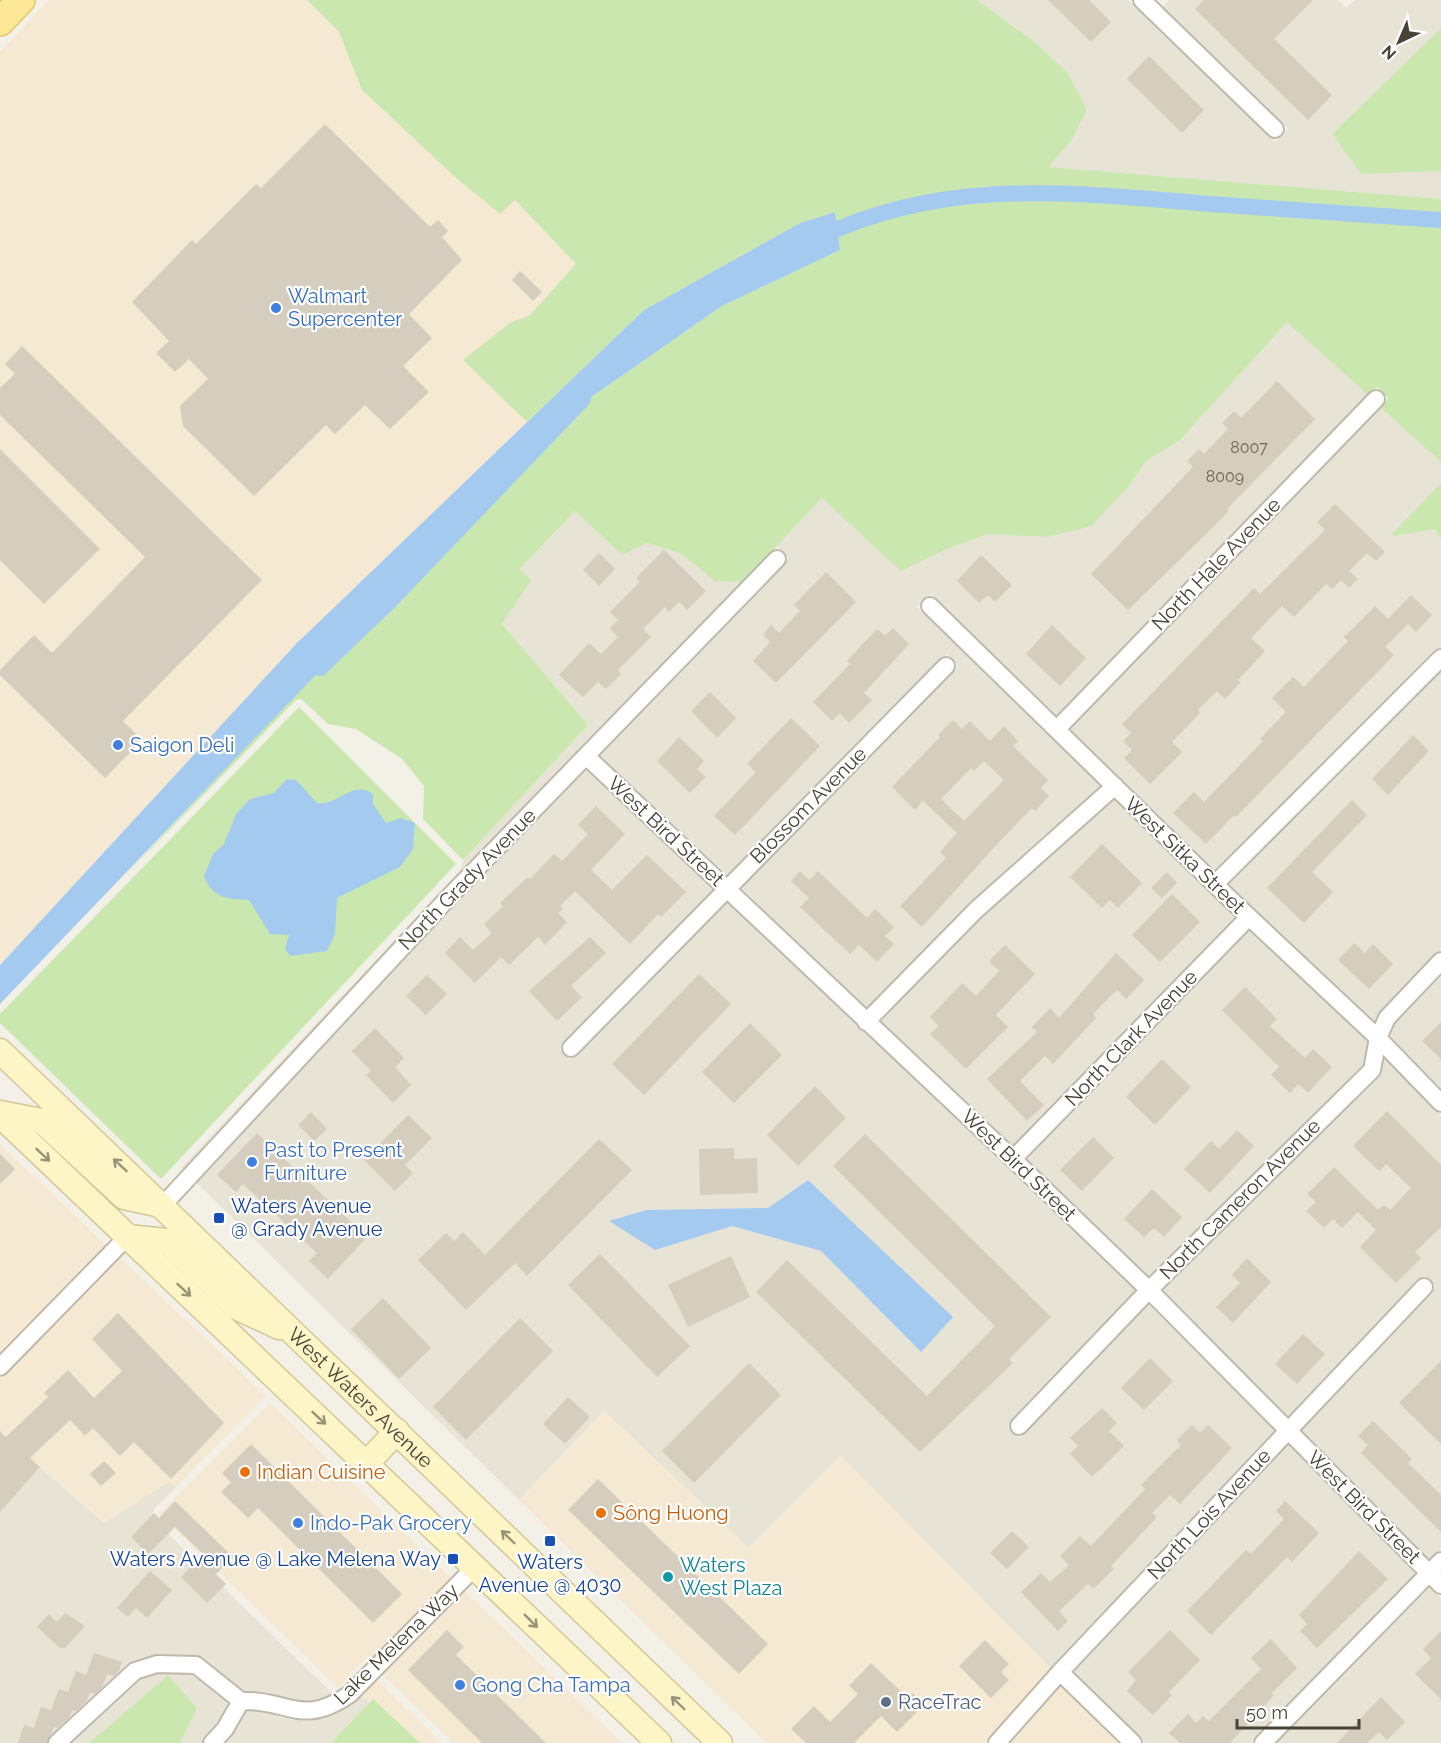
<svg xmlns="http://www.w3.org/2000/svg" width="1441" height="1743" font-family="Raleway,sans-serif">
  <rect width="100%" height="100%" fill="#f3f1e7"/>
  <path fill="#e7e3d5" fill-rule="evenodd" d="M977 0H1128L1275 142 1288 128 1163 7 1169 0H1338L1346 8 1355 0H1441V28L1332 134 1361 174 1441 171V199L1047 167 1071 141 1086 110 1068 73 1036 43Z
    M1287 321 1368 395 1057 716 931 594 917 607 1102 786 970 903 866 1009 740 887 958 666 947 654 728 875 599 755 789 558 777 546 443 891 184 1170 181 1168 461 869 463 860 588 725 502 624 530 580 520 570 575 511 622 555 647 543 680 553 715 581 743 582 822 498 944 550 988 534 1048 537 1128 487 1146 461 1180 440Z
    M1380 407 1441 462V483L1392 534 1395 536 1435 529 1441 540V647L1215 871 1069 728Z
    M1441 670V949L1381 1012 1375 1023 1227 883Z
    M585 769 714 889 559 1049 571 1060 727 900 1136 1291 1007 1427 1019 1438 1148 1303 1276 1432 1051 1669 841 1456 749 1548 604 1411 519 1500 196 1182 455 902ZM808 1180 921 1351 821 1251 732 1226 695 1236 610 1221 646 1210 768 1208Z
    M1114 798 1237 918 1014 1146 879 1021 981 916Z
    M1249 930 1369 1042 1364 1066 1149 1278 1026 1158Z
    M1441 973V1089L1389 1035 1394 1022Z
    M1383 1057 1441 1116V1549L1430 1561 1300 1430 1436 1286 1424 1275 1289 1418 1161 1289 1378 1076Z
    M0 1432 104 1523 170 1481 176 1487 154 1509 152 1516 154 1520 334 1695 328 1699 306 1703 290 1701 267 1692 244 1693 202 1658 159 1655 129 1664 46 1743H0Z
    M1287 1444 1417 1574 1251 1743H1146L1072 1671Z
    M1429 1586 1441 1598V1743H1275Z
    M157 1673 192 1674 229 1705 218 1724 201 1743H180L197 1708 168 1675 89 1743H68L139 1679Z
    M360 1696 370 1702 331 1743H224L245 1710 260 1709 283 1718 306 1721 335 1715Z"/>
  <path fill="#f5e9d3" d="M49 0H307L339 32 362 90 455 177 500 214 515 200 576 264 529 316 511 322 463 360 527 422 296 644 0 965V52Z
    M0 1144 107 1246 0 1355Z
    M119 1257 266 1396 176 1487 169 1482 104 1523 0 1431V1379Z
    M270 1403 622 1743H453L366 1658 338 1688 159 1514Z
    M604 1411 749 1548 841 1456 1051 1669 985 1743H766L519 1500Z
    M376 1679 441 1743H420L373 1699 370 1702 360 1696Z
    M1060 1685 1119 1743H1008Z"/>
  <path fill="#cae7b0" d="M307 0H977L1036 43 1068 73 1087 110 1071 141 1048 167 1441 199V462L1380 407 1388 398 1377 387 1368 395 1287 322 1180 440 1146 461 1128 487 1091 526 1048 537 988 534 944 550 901 571 822 498 743 582 715 581 680 553 647 543 622 555 575 511 520 569 531 580 502 624 588 725 463 860 423 819 424 786 402 759 356 729 328 724 301 699 296 700 121 880 317 671 564 416 722 306 840 250 835 212 800 223 644 310 527 422 463 360 511 322 529 316 576 264 515 200 500 214 455 177 362 90 339 32Z
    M1441 28V171L1361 174 1332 134Z
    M1441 483V540L1435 529 1394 536 1392 534Z
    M299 707 456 864 161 1179 0 1023V1014Z
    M168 1675 197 1708 180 1743H89Z
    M373 1699 420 1743H331Z"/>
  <path fill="#a4cbef" d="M835 212 840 250 722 306 564 416 0 1004V965L296 644 644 310 800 223Z
    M287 779 296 780 317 803C338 806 353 779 373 794V804L386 823 401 818 415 823 413 849 400 867 337 898 335 934 327 951 290 956 285 949 289 935 270 934 249 900C228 899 212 898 204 876L213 854 224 844 236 814 250 799 274 793Z
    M808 1180 953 1317 921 1352 821 1251 732 1226 655 1250 609 1221 646 1210 768 1208Z"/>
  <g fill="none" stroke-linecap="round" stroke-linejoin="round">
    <path stroke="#a4cbef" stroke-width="16" d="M818 238C946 176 1073 193 1210 204 1287 210 1364 215 1441 220
      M320 668 389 602 583 399"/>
  </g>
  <path fill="#d5cdbd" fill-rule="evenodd" d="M1048 0H1089L1111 22 1091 42Z
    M1204 0H1313L1274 39 1332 95 1308 120 1195 9Z
    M1149 56 1204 110 1182 133 1127 79Z
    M325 124 430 227 438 220 448 231 442 237 462 260 409 314 432 338 403 366 429 392 390 429 365 405 335 434 326 425 254 496 183 426 180 406 208 379 189 359 175 372 156 353 169 341 132 302 192 240 196 244 256 184 261 188Z
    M520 271 542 292 533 301 512 280Z
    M22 346 262 580 123 721 142 740 105 778 0 675V670L34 635 52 653 145 557 0 415V388L15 374 5 364Z
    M1277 381 1315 419 1227 509 1229 511 1206 534 1128 610 1091 574 1193 467 1187 461 1199 449 1204 454 1228 429 1222 423 1234 411 1241 418Z
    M0 449 100 549 44 604 0 560Z
    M1335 504 1385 552 1376 561 1367 553 1349 571 1358 579 1349 588 1341 580 1332 589 1326 584 1294 617 1282 606 1251 638 1265 651 1238 680 1241 682 1225 699 1217 691 1198 710 1200 713 1172 742 1182 752 1150 784 1124 758 1132 750 1123 741 1131 733 1122 724 1254 588 1260 594 1325 530 1317 522Z
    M664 550 706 591 687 610 679 602 669 612 665 607 643 629 651 637 618 670 621 674 606 689 598 682 583 697 559 675 589 643 601 654 618 637 610 628 618 620 610 612 640 582 636 578Z
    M599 553 615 569 599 586 583 570Z
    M981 555 1012 585 995 602 988 595 979 603 957 581Z
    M826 572 856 602 776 683 753 661 770 642 763 635 771 625 779 633 800 611 794 605Z
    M1411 595 1432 615 1416 632 1408 624 1385 647 1394 655 1236 817 1234 815 1206 844 1173 813 1194 792 1204 802 1263 741 1260 739 1286 712 1272 698 1293 677 1304 687 1348 641 1344 637 1375 606 1388 619Z
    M1052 625 1086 658 1060 686 1026 654Z
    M893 628 909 644 864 693 872 700 849 723 840 713 832 721 813 702 850 664 847 661 877 629 885 636Z
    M710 692 736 718 717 738 691 711Z
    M791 718 820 746 735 835 714 816 756 772 747 764Z
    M953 720 962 729 970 721 990 741 1004 726 1018 741 1013 746 1048 780 1041 788 1049 796 1035 811 1032 808 1000 841 922 927 900 906 946 858 940 852 957 833 923 801 915 810 892 787 940 737 938 735ZM984 761 1004 780 964 821 941 799 971 768 974 771Z
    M1413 735 1429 751 1388 795 1372 779Z
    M679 737 704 761 697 769 706 777 690 793 657 761Z
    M1352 800 1367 815 1312 872 1333 892 1304 923 1267 888Z
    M596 806 625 834 591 870 612 890 647 855 686 892 661 917 658 914 630 944 575 891 560 906 563 909 558 913 567 922 545 945 538 937 509 965 501 957 475 983 445 953 460 937 473 950 492 933 484 924 503 906 500 903 528 877 530 879 554 854 562 861 571 852 588 834 578 825Z
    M1102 844 1142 883 1118 908 1110 900 1102 908 1070 877Z
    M800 871 809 880 818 871 867 918 875 909 894 927 885 936 894 944 877 962 859 945 850 954 800 907 809 898 791 881Z
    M1167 872 1177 883 1162 898 1151 888Z
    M1172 894 1200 922 1160 962 1132 935Z
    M590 937 606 953 571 986 582 997 557 1021 529 991Z
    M1354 943 1365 953 1373 944 1393 964 1369 989 1338 960Z
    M1005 945 1035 974 996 1015 1008 1027 966 1069 930 1034 939 1026 930 1017 962 983 976 996 999 971 989 961Z
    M1116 953 1144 980 1126 999 1117 990 1093 1014 1096 1018 1053 1064 1045 1056 1020 1081 1044 1105 1027 1121 987 1079 1037 1032 1032 1027 1050 1008 1059 1018Z
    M699 974 731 1004 644 1095 612 1064Z
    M427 975 447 994 426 1015 406 996Z
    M1245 987 1277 1019 1270 1026 1305 1058 1313 1049 1332 1067 1308 1093 1298 1084 1290 1093 1271 1075 1279 1067 1222 1010Z
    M1441 1022V1059L1422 1041Z
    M750 1023 782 1055 734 1103 702 1072Z
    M375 1028 404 1058 395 1067 411 1085 393 1103 366 1075 371 1071 352 1051Z
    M1162 1059 1191 1087 1155 1125 1126 1097Z
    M815 1086 846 1118 798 1166 767 1135Z
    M1387 1111 1441 1165V1227L1415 1252 1421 1258 1396 1283 1360 1247 1376 1230 1358 1212 1342 1228 1333 1219 1324 1228 1306 1211 1316 1202 1307 1194 1334 1167 1378 1210 1384 1205 1390 1210 1411 1188 1386 1164 1379 1171 1353 1146Z
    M311 1112 327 1129 314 1141 298 1125Z
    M408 1115 432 1138 405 1165 413 1173 395 1191 364 1160Z
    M1237 1130 1254 1146 1210 1193 1184 1169 1211 1141 1219 1149Z
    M257 1133 367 1237 328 1279 309 1261 317 1253 243 1184 236 1192 217 1175Z
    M865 1134 1051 1317 1009 1359 1013 1363 920 1452 756 1292 787 1260 927 1396 995 1326 833 1166Z
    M1093 1137 1114 1158 1082 1191 1060 1170Z
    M599 1139 632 1170 527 1276 515 1263 466 1310 418 1260 446 1233 454 1241 463 1232 485 1255Z
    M734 1148V1159L757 1158 758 1193 700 1195 699 1149Z
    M0 1154 15 1169 0 1184Z
    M1152 1189 1182 1217 1164 1237 1154 1228 1144 1237 1124 1219Z
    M600 1254 690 1346 657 1377 568 1285Z
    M731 1256 750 1297 688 1327 668 1285Z
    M1247 1258 1271 1282 1233 1323 1216 1307 1240 1283 1232 1275Z
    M383 1298 431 1348 399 1379 351 1329Z
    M118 1313 224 1423 171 1479 134 1442 120 1456 93 1428 85 1436 70 1420 30 1458 40 1467 0 1512V1431L6 1437 48 1397 44 1393 68 1370 94 1398 122 1371 92 1339Z
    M520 1318 553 1351 466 1440 433 1407Z
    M1303 1334 1325 1354 1297 1384 1275 1364Z
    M1150 1358 1173 1381 1144 1410 1121 1388Z
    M1441 1361V1444L1399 1403Z
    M749 1363 781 1395 694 1483 662 1451Z
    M568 1397 590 1417 565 1444 543 1424Z
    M1102 1408 1117 1423 1109 1431 1124 1446 1092 1477 1070 1454 1078 1446 1070 1438Z
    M1373 1421 1412 1459 1408 1463 1441 1495V1532L1361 1453 1368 1445 1358 1436Z
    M1192 1425 1200 1433 1208 1425 1232 1448 1180 1504 1170 1495 1152 1513 1157 1517 1111 1566 1114 1569 1093 1589 1088 1584 1059 1611 1068 1621 1058 1631 1021 1592 1041 1573 1050 1582 1069 1565 1060 1556 1080 1536 1091 1546 1145 1489 1141 1485 1181 1445 1177 1440Z
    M251 1444 402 1594 373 1623 258 1508 248 1518 221 1492 231 1482 222 1473Z
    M104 1461 116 1473 101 1486 90 1474Z
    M598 1479 768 1644 739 1674 568 1510Z
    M175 1501 233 1557 216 1574 226 1584 207 1603 181 1577 203 1554 175 1527 148 1554 131 1537 154 1513 159 1518Z
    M1285 1501 1319 1533 1292 1562 1287 1557 1211 1635 1187 1611 1246 1550 1251 1554 1284 1519 1276 1511Z
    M1012 1531 1029 1547 1007 1569 990 1553Z
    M1359 1551 1388 1579 1317 1648 1300 1631 1307 1624 1299 1615Z
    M150 1571 172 1590 147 1618 136 1608 128 1617 117 1608Z
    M65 1613 85 1626 65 1648H60L37 1627 49 1614 57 1622Z
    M447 1630 464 1647 456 1655 546 1743H482L408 1670Z
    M1170 1630 1200 1660 1169 1692 1172 1695 1153 1715 1127 1691 1136 1680 1128 1672Z
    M1441 1631V1699L1415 1674 1431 1658 1423 1649Z
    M1271 1639 1297 1668 1272 1693 1274 1695 1230 1743H1180L1169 1733 1188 1714 1196 1723 1203 1716 1209 1721 1261 1669 1251 1658Z
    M985 1640 1009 1664 1001 1672 1009 1680 991 1698 959 1666Z
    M94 1653 122 1662 119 1671 114 1676 107 1674 102 1687 95 1694 90 1692 86 1702 76 1711 72 1710 70 1717 57 1728 54 1727 47 1743H18L24 1725 34 1728 41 1707 51 1710 59 1689 68 1692 76 1671 86 1675Z
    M871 1663 908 1698 913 1693 924 1705 897 1732 881 1716 854 1743H806L791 1729 814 1706 830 1722 858 1694 849 1686Z
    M1381 1697 1405 1722 1387 1740 1379 1732 1367 1743H1337Z"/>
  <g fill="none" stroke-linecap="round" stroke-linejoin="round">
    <g stroke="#bfb9aa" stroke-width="20">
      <path id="street" d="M1142 0 1275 129
        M930 606 1231 900 1378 1038 1441 1103
        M1057 729 1376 399
        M586 756 1013 1159 1149 1290 1441 1585
        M1215 884 1441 658
        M866 1022 976 910 1115 786
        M571 1048 946 666
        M1013 1159 1249 917
        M163 1205 449 897 777 559
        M0 1367 127 1237
        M1019 1426 1149 1290 1372 1070 1378 1038 1387 1018 1441 961
        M1060 1672 1133 1743
        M241 1701C289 1699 301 1728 350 1694L476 1566
        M57 1743 135 1671 157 1664 196 1665 241 1701 225 1729 212 1743
        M997 1743 1060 1672 1424 1287
        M1263 1743 1441 1561"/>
    </g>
    <g stroke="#d3c798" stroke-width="27">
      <g id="secondary">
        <path id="s1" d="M0 1051 720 1743"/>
        <path d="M0 1113 42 1121 124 1197 161 1205"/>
        <path d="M0 1115 659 1743"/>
        <path d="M127 1237 167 1241 236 1307 279 1327"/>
        <path d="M367 1463 397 1431"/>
      </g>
    </g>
    <g stroke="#e2c766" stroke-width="30">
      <path id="primary" d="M0 22 21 0"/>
    </g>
    <use href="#street" stroke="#fff" stroke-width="16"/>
    <use href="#secondary" stroke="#fef5c7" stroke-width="24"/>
    <use href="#primary" stroke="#fde897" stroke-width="27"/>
  </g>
  <defs><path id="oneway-shaft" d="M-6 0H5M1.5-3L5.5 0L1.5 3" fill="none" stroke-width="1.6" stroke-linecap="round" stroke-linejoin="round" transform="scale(1.5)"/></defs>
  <g stroke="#999277">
    <use href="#oneway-shaft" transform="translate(43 1155) rotate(43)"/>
    <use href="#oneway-shaft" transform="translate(120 1165) rotate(-137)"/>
    <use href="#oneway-shaft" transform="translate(184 1290) rotate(43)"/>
    <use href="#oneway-shaft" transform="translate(319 1418) rotate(43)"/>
    <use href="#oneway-shaft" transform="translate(508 1537) rotate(-136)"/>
    <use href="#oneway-shaft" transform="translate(531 1621) rotate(45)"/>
    <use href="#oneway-shaft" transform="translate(678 1703) rotate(-136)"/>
  </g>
  <g fill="#3f7fe0" stroke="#fff" stroke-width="2">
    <circle cx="276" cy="308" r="6"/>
    <circle cx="118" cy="745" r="6"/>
    <circle cx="252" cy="1162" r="6"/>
    <circle cx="298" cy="1523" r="6"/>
    <circle cx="460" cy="1685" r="6"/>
  </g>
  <g fill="#1a4fb4" stroke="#fff" stroke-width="2">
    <rect x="213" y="1212" width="12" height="12" rx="3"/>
    <rect x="544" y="1535" width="12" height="12" rx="3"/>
    <rect x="447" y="1553" width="12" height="12" rx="3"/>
  </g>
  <g fill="#e8710a" stroke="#fff" stroke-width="2">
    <circle cx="245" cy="1472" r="6"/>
    <circle cx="601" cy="1513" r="6"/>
  </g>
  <circle fill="#0f9aa8" stroke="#fff" stroke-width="2" cx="668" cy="1577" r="6"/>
  <circle fill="#5c6f8a" stroke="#fff" stroke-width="2" cx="886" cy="1702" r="6"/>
  <g text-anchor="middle" stroke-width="4.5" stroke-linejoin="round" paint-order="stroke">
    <g font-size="16" fill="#6a6458">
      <text x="1249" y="453">8007</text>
      <text x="1225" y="482">8009</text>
    </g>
    <g font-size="20" fill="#366cbe" stroke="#fff" text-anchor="start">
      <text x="288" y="303">Walmart<tspan x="288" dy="23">Supercenter</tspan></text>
      <text x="130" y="752">Saigon Deli</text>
      <text x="264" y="1157">Past to Present<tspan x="264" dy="23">Furniture</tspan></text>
      <text x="310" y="1530">Indo-Pak Grocery</text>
      <text x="472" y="1692">Gong Cha Tampa</text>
    </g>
    <g font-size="20" fill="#474136" stroke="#fff">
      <text transform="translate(1216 564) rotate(-46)" y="7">North Hale Avenue</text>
      <text transform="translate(808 805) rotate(-45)" y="7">Blossom Avenue</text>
      <text transform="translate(666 831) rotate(43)" y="7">West Bird Street</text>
      <text transform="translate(1185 855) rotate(44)" y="7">West Sitka Street</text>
      <text transform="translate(467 879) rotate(-46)" y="7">North Grady Avenue</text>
      <text transform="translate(1131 1038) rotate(-46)" y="7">North Clark Avenue</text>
      <text transform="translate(1019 1165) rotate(44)" y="7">West Bird Street</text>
      <text transform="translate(1240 1199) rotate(-45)" y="7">North Cameron Avenue</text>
      <text dy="7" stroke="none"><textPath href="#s1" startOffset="500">West Waters Avenue</textPath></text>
      <text transform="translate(1364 1507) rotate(45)" y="7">West Bird Street</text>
      <text transform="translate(1209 1514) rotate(-47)" y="7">North Lois Avenue</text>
      <text transform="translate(396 1644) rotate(-44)" y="7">Lake Melena Way</text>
    </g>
    <g font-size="20" fill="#164399" stroke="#fff" text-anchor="start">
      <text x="231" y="1213">Waters Avenue<tspan x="231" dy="23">@ Grady Avenue</tspan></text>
      <text x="441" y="1566" text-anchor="end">Waters Avenue @ Lake Melena Way</text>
      <text x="550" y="1569" text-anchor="middle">Waters<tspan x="550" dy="23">Avenue @ 4030</tspan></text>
    </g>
    <g font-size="20" fill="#c56008" stroke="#fff" text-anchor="start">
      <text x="257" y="1479">Indian Cuisine</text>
      <text x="613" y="1520">Sông Huong</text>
    </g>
    <g font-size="20" fill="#0d838f" stroke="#fff" text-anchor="start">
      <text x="680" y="1572">Waters<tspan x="680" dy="23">West Plaza</tspan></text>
    </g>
    <g font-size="20" fill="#4e5e75" stroke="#fff" text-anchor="start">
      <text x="898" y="1709">RaceTrac</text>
    </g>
  </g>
  <g transform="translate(1399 42) rotate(224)" stroke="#ffffff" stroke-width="4.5" paint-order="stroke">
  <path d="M0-4.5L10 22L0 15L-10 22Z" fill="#474136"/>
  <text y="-9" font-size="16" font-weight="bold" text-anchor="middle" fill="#474136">N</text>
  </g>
  <path d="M1237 1719v9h122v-9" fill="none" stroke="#474136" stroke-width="3"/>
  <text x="1246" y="1719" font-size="18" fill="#474136" stroke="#ffffff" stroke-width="4.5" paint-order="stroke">50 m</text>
</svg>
